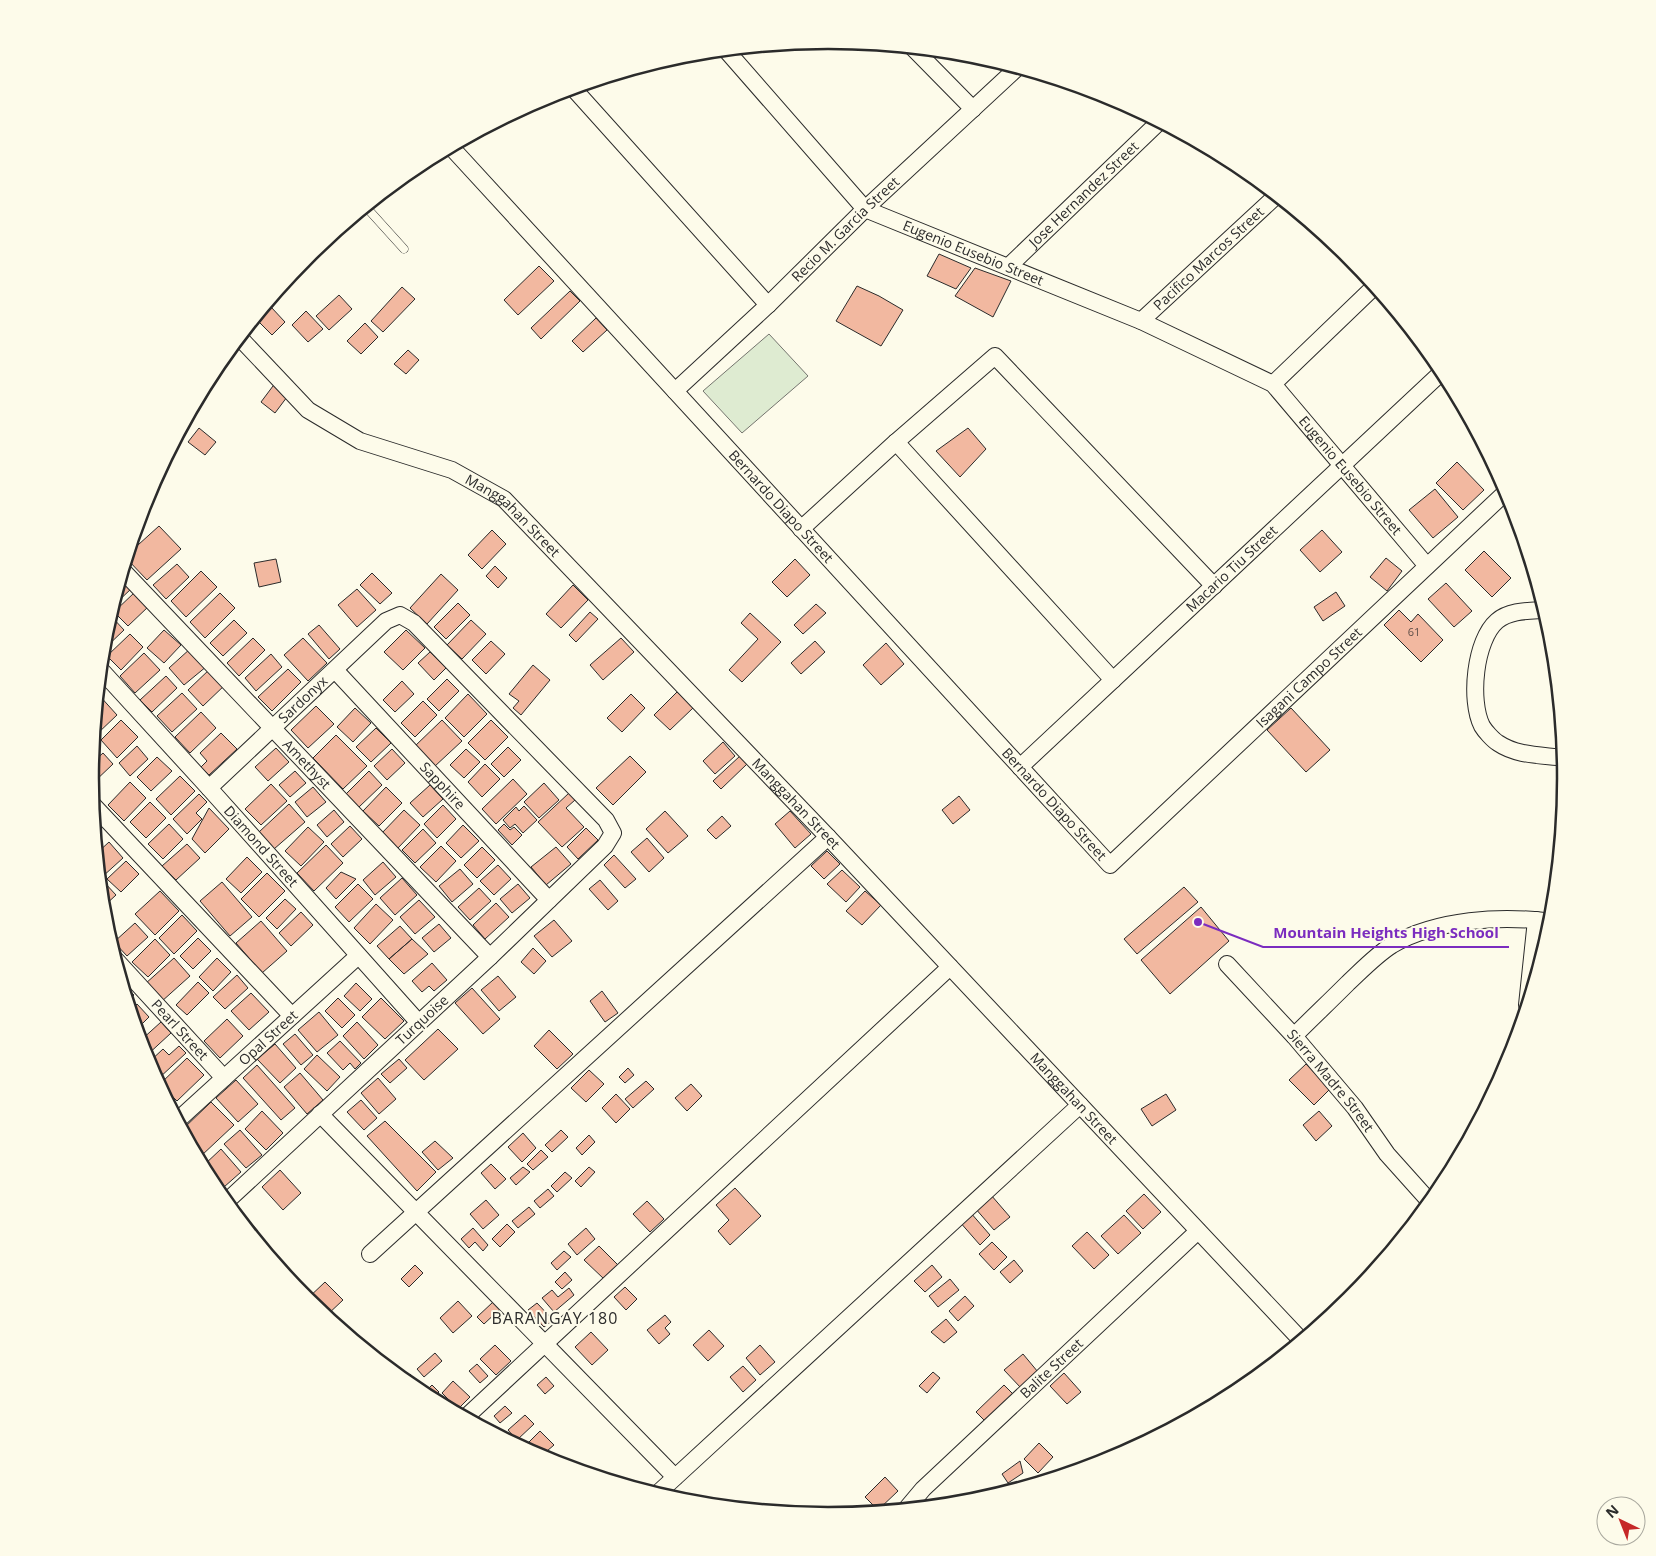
<svg xmlns="http://www.w3.org/2000/svg" width="1656" height="1556" font-family="'Open Sans',sans-serif">
  <rect width="100%" height="100%" fill="#fdfbea"/>
  <path fill="#deebd1" stroke="#74746e" d="M769 334 808 376 742 433 703 391Z"/>
  <path fill="#f2b8a0" stroke="#2b2b2b" d="M939 254 971 268 956 289 927 276Z
    M539 266 554 281 518 315 504 300Z
    M975 268 1011 281 993 317 955 296Z
    M857 286 879 296 903 310 881 346 836 321Z
    M402 287 415 299 383 332 371 321Z
    M570 291 580 301 541 339 531 328Z
    M339 295 352 309 329 330 316 316Z
    M271 307 285 322 272 335 257 320Z
    M306 311 323 329 308 342 292 325Z
    M596 318 607 330 583 352 572 341Z
    M365 323 378 337 361 354 347 341Z
    M408 350 419 360 406 374 394 364Z
    M276 382 290 393 275 413 261 402Z
    M186 422 190 424 178 443 175 442Z
    M199 428 216 442 205 455 188 442Z
    M968 428 986 449 960 477 936 451Z
    M1457 462 1484 490 1463 510 1436 483Z
    M1435 489 1458 517 1433 538 1409 510Z
    M159 526 181 549 147 580 127 559 128 554Z
    M492 530 506 544 482 569 468 555Z
    M1322 530 1342 552 1320 572 1300 550Z
    M1484 551 1511 578 1492 597 1465 570Z
    M1386 558 1402 571 1387 591 1370 577Z
    M276 559 281 582 259 587 254 563Z
    M795 559 810 575 787 597 772 582Z
    M177 564 189 577 166 599 153 585Z
    M495 566 507 578 498 588 486 576Z
    M201 571 217 587 186 617 171 601Z
    M372 573 392 593 380 604 360 585Z
    M441 574 458 590 427 624 410 608Z
    M122 576 132 588 113 606Z
    M1446 583 1472 611 1454 627 1428 599Z
    M573 585 588 600 561 628 546 614Z
    M357 589 376 610 357 627 338 605Z
    M135 592 149 606 128 626 114 612Z
    M1336 592 1345 606 1323 621 1314 607Z
    M220 593 235 608 205 638 190 622Z
    M458 603 470 615 446 639 434 627Z
    M816 604 826 613 803 634 794 625Z
    M1399 610 1411 622 1418 614 1443 640 1421 662 1384 625Z
    M590 612 598 619 576 642 569 635Z
    M750 613 781 642 742 682 729 670 758 639 741 623Z
    M111 616 124 630 102 651 104 634Z
    M234 620 247 633 223 656 210 643Z
    M471 620 486 634 462 659 447 645Z
    M319 625 340 649 329 659 308 634Z
    M164 630 181 645 164 663 147 648Z
    M406 630 425 648 403 670 384 652Z
    M130 634 143 647 121 670 107 656Z
    M253 638 265 650 239 676 227 663Z
    M303 638 327 663 308 681 284 655Z
    M621 638 634 652 603 680 590 665Z
    M491 641 505 654 486 674 472 660Z
    M815 641 825 652 801 674 791 663Z
    M886 643 904 664 881 685 863 665Z
    M191 648 207 666 184 685 169 668Z
    M430 652 446 668 434 680 418 663Z
    M144 653 160 670 135 693 120 676Z
    M271 654 282 667 256 691 245 678Z
    M533 665 550 680 521 715 513 708 519 701 509 694Z
    M212 667 227 683 203 706 188 690Z
    M288 669 301 682 272 711 258 697Z
    M166 676 177 688 152 712 140 700Z
    M447 679 459 691 439 711 427 699Z
    M402 681 414 694 395 712 383 700Z
    M677 692 693 708 670 730 654 715Z
    M182 693 197 709 172 732 157 716Z
    M98 694 117 715 97 734 95 731Z
    M468 694 487 714 464 737 445 718Z
    M631 694 645 708 622 732 607 718Z
    M423 701 437 715 415 737 401 723Z
    M316 706 334 724 308 748 291 730Z
    M355 708 371 723 353 742 337 727Z
    M1291 708 1330 750 1306 772 1267 730Z
    M201 712 216 728 190 753 175 737Z
    M121 720 138 737 117 758 101 740Z
    M442 720 462 741 434 767 414 747Z
    M491 720 508 737 485 760 468 743Z
    M376 728 391 743 371 762 356 747Z
    M221 733 237 749 209 775 201 767 207 761 200 753Z
    M336 735 367 766 343 789 313 758Z
    M723 742 735 756 715 774 703 761Z
    M137 746 148 759 130 776 119 763Z
    M508 747 521 760 504 777 491 764Z
    M276 748 289 762 268 781 255 767Z
    M392 749 405 763 387 780 374 766Z
    M466 749 480 762 464 778 450 765Z
    M103 753 113 764 93 783 90 778 91 764Z
    M630 756 646 772 613 805 596 788Z
    M740 756 747 764 721 789 713 781Z
    M157 757 172 771 151 791 137 777Z
    M485 764 500 779 482 797 468 782Z
    M295 771 306 783 290 797 279 785Z
    M369 771 382 785 359 807 346 794Z
    M180 776 195 791 171 815 156 799Z
    M513 779 527 794 496 824 482 809Z
    M130 782 146 798 124 821 108 805Z
    M544 783 559 800 539 818 524 802Z
    M271 784 287 801 261 825 245 809Z
    M430 785 443 799 423 817 410 803Z
    M313 787 326 802 307 817 295 802Z
    M386 787 402 803 379 826 363 811Z
    M569 793 575 800 566 808 584 827 562 847 538 822Z
    M199 794 207 802 196 813 202 819 187 834 173 819Z
    M959 796 970 810 953 824 942 810Z
    M150 802 166 818 146 838 130 822Z
    M289 804 305 822 274 849 259 832Z
    M443 805 456 819 437 838 424 824Z
    M524 806 537 820 523 833 515 824 510 828 503 820 516 807 519 811Z
    M209 808 229 829 205 853 192 839Z
    M334 810 344 822 327 837 317 825Z
    M404 810 420 825 397 849 381 834Z
    M665 811 688 836 668 853 646 829Z
    M790 811 811 834 795 848 775 824Z
    M722 816 731 826 716 839 707 830Z
    M169 824 183 839 163 859 148 844Z
    M504 824 510 830 514 827 522 835 512 845 498 830Z
    M463 825 479 841 461 858 446 843Z
    M350 826 362 839 343 857 331 844Z
    M308 827 324 842 301 866 285 851Z
    M586 828 598 840 578 859 567 847Z
    M423 829 436 843 415 863 402 850Z
    M95 831 101 838 96 842Z
    M647 838 664 858 649 872 631 852Z
    M109 842 123 858 102 877 99 874 97 853Z
    M187 844 200 858 176 880 162 866Z
    M326 845 343 863 314 891 297 873Z
    M441 846 456 861 436 882 420 867Z
    M482 847 495 860 477 878 464 865Z
    M556 847 571 864 546 885 531 867Z
    M827 851 840 864 824 879 811 866Z
    M614 855 636 879 625 888 604 865Z
    M247 857 262 872 241 893 226 879Z
    M126 861 139 874 121 892 107 879Z
    M383 862 396 877 375 895 363 880Z
    M498 865 511 879 494 895 480 881Z
    M460 869 473 884 452 902 439 886Z
    M842 870 860 887 846 902 827 884Z
    M341 872 356 879 336 899 326 888Z
    M267 873 285 891 259 917 241 899Z
    M402 878 417 895 395 915 380 898Z
    M600 880 618 901 608 910 589 889Z
    M104 882 116 895 103 907 101 885Z
    M222 882 252 917 230 936 200 901Z
    M358 884 373 899 349 922 335 907Z
    M518 884 530 898 512 913 500 899Z
    M1184 887 1198 902 1137 954 1124 939Z
    M479 888 491 901 470 920 458 907Z
    M160 891 179 911 155 935 135 914Z
    M865 891 881 905 862 925 846 911Z
    M285 899 296 909 277 929 266 918Z
    M419 900 435 917 415 934 400 917Z
    M496 903 509 917 485 939 473 925Z
    M376 904 393 920 370 944 354 928Z
    M1201 907 1229 941 1170 994 1141 960Z
    M301 912 313 925 291 946 279 933Z
    M182 915 197 931 174 954 159 938Z
    M554 920 572 941 552 957 534 936Z
    M261 921 287 951 262 973 236 943Z
    M135 923 148 937 127 956 114 942Z
    M439 924 451 938 434 952 422 938Z
    M400 926 412 939 389 959 377 946Z
    M198 938 211 951 193 969 180 956Z
    M155 939 170 955 148 977 132 962Z
    M412 939 428 954 404 974 389 959Z
    M533 948 546 961 534 974 521 962Z
    M174 958 190 976 161 1002 145 984Z
    M217 958 231 972 213 991 199 977Z
    M432 963 447 980 434 991 429 986 422 992 412 981Z
    M237 975 248 988 225 1009 213 997Z
    M498 976 516 997 499 1011 481 990Z
    M198 982 209 993 187 1015 176 1005Z
    M356 983 372 999 360 1011 344 996Z
    M125 987 134 995 128 1001 124 988Z
    M472 988 500 1019 483 1034 455 1003Z
    M602 991 618 1013 605 1022 590 1001Z
    M251 993 269 1012 249 1030 231 1011Z
    M338 998 355 1015 342 1028 325 1011Z
    M381 998 404 1021 385 1039 362 1017Z
    M137 1004 149 1017 137 1029 131 1010Z
    M319 1012 338 1035 317 1052 298 1030Z
    M227 1019 243 1036 220 1058 204 1041Z
    M161 1022 171 1033 145 1057 140 1041Z
    M357 1022 378 1045 364 1059 343 1036Z
    M438 1029 458 1049 424 1080 405 1060Z
    M549 1030 573 1054 557 1069 534 1046Z
    M295 1034 313 1055 301 1065 283 1044Z
    M340 1041 361 1063 355 1069 350 1063 343 1070 327 1053Z
    M275 1044 296 1068 280 1083 257 1059Z
    M179 1046 186 1053 158 1079 148 1063 163 1049 169 1055Z
    M317 1055 340 1077 327 1091 304 1069Z
    M187 1058 204 1075 177 1101 160 1084Z
    M399 1059 407 1068 390 1083 381 1074Z
    M1306 1064 1330 1089 1314 1105 1289 1080Z
    M257 1065 295 1108 281 1120 243 1078Z
    M628 1068 634 1075 625 1083 619 1077Z
    M589 1070 604 1084 586 1102 571 1088Z
    M300 1073 323 1100 307 1114 284 1087Z
    M378 1078 396 1099 379 1114 361 1093Z
    M236 1080 258 1104 238 1122 216 1098Z
    M646 1081 654 1089 633 1108 625 1099Z
    M691 1084 702 1096 687 1111 675 1098Z
    M161 1088 176 1104 171 1108Z
    M616 1094 630 1109 616 1123 602 1108Z
    M1166 1094 1176 1110 1152 1126 1141 1109Z
    M361 1100 377 1118 364 1130 347 1112Z
    M211 1102 234 1125 201 1156 193 1148 183 1129Z
    M262 1111 283 1133 266 1150 245 1129Z
    M1319 1111 1332 1126 1316 1141 1303 1125Z
    M385 1121 436 1172 417 1191 367 1136Z
    M240 1130 262 1155 246 1168 224 1144Z
    M561 1130 568 1137 552 1152 545 1145Z
    M523 1133 536 1148 522 1162 508 1147Z
    M589 1135 595 1142 582 1155 576 1148Z
    M435 1141 453 1158 438 1170 422 1152Z
    M221 1149 241 1172 224 1187 204 1165Z
    M541 1150 548 1157 533 1170 527 1164Z
    M491 1164 506 1179 495 1189 481 1173Z
    M523 1167 530 1172 516 1185 510 1178Z
    M589 1167 595 1172 581 1187 575 1181Z
    M280 1170 301 1193 283 1210 262 1187Z
    M565 1172 572 1178 557 1192 551 1186Z
    M208 1176 220 1188 217 1191 214 1188Z
    M735 1188 761 1216 730 1245 718 1231 729 1220 716 1205Z
    M548 1189 554 1196 540 1208 534 1201Z
    M1144 1194 1161 1212 1143 1229 1126 1211Z
    M991 1195 1010 1217 994 1230 975 1208Z
    M486 1200 499 1215 483 1229 470 1214Z
    M647 1201 664 1219 650 1232 633 1214Z
    M529 1207 535 1214 518 1228 512 1221Z
    M237 1208 258 1231 253 1235 233 1211Z
    M970 1212 990 1235 980 1245 959 1221Z
    M1124 1215 1141 1233 1118 1254 1101 1236Z
    M507 1224 515 1232 500 1247 492 1239Z
    M473 1228 488 1245 483 1251 475 1242 469 1248 461 1239Z
    M586 1228 595 1239 577 1255 568 1244Z
    M1087 1232 1109 1255 1094 1269 1072 1246Z
    M992 1242 1007 1257 994 1270 979 1254Z
    M599 1246 618 1265 604 1279 584 1260Z
    M564 1251 571 1257 557 1270 551 1263Z
    M1014 1260 1023 1271 1010 1283 1000 1272Z
    M415 1265 423 1273 409 1287 401 1279Z
    M932 1265 942 1277 925 1292 914 1281Z
    M565 1272 572 1280 562 1289 555 1282Z
    M950 1279 959 1290 938 1307 929 1296Z
    M325 1282 343 1300 326 1316 306 1300Z
    M625 1287 637 1299 626 1310 614 1297Z
    M569 1288 574 1295 554 1312 542 1298 552 1290 558 1297Z
    M965 1296 974 1306 958 1321 949 1311Z
    M458 1301 472 1316 453 1333 440 1318Z
    M493 1302 500 1309 484 1324 477 1317Z
    M537 1303 553 1320 544 1327 528 1310Z
    M665 1315 671 1322 665 1328 670 1334 659 1344 647 1330Z
    M946 1319 957 1332 944 1343 931 1332Z
    M709 1330 724 1346 708 1361 693 1345Z
    M591 1332 608 1350 592 1365 575 1347Z
    M495 1345 511 1361 496 1375 480 1359Z
    M760 1345 775 1362 760 1375 746 1358Z
    M435 1353 442 1361 424 1377 417 1369Z
    M1023 1354 1038 1372 1021 1388 1004 1370Z
    M477 1364 488 1376 480 1383 469 1371Z
    M743 1366 756 1380 743 1392 730 1377Z
    M933 1372 940 1378 927 1393 919 1386Z
    M1064 1373 1081 1392 1067 1404 1050 1386Z
    M410 1374 417 1381 411 1386 404 1380Z
    M546 1377 554 1386 545 1394 537 1385Z
    M453 1381 470 1397 458 1409 442 1393Z
    M432 1385 439 1392 432 1399 423 1394Z
    M1004 1385 1013 1394 985 1421 976 1412Z
    M441 1397 455 1410 454 1411 436 1401Z
    M505 1406 512 1413 500 1423 494 1416Z
    M525 1415 534 1424 517 1440 508 1430Z
    M540 1431 554 1445 540 1457 523 1448Z
    M1039 1443 1053 1457 1038 1473 1024 1459Z
    M1020 1461 1023 1473 1008 1483 1002 1474Z
    M885 1477 898 1491 878 1510 865 1497Z
    M970 1496 975 1501 964 1503Z
    M937 1499 942 1505 929 1506Z"/>
  <g fill="none" stroke-linecap="round" stroke-linejoin="round">
    <g stroke="#2b2b2b" stroke-width="9">
      <path id="service" d="M366 207 404 249"/>
    </g>
    <g stroke="#2b2b2b" stroke-width="18">
      <g id="minor">
        <path d="M913 48 973 109"/>
        <path id="s1" d="M726 50 865 209 1141 321 1273 384 1427 566"/>
        <path d="M573 88 768 305"/>
        <path id="s2" d="M451 147 1110 865 1507 491"/>
        <path id="s3" d="M1008 267 1159 122"/>
        <path id="s4" d="M1141 321 1276 196"/>
        <path id="s5" d="M239 337 308 410 360 441 452 470 504 499 828 837 1301 1340"/>
        <path d="M1273 384 1375 286"/>
        <path id="s6" d="M675 391 768 305 865 209 1017 68"/>
        <path d="M896 442 1113 680"/>
        <path d="M801 529 896 442 995 356 1214 586"/>
        <path id="s7" d="M123 572 126 574 490 957"/>
        <path d="M1545 610C1529 611 1510 610 1497 621 1475 640 1469 700 1482 726 1485 731 1493 740 1498 743 1517 756 1542 755 1564 758"/>
        <path id="s8" d="M101 670 209 788 419 1023"/>
        <path id="s9" d="M335 670 549 900"/>
        <path id="s10" d="M1020 767 1443 371"/>
        <path id="s11" d="M209 788 386 621 400 615 414 623 606 820 613 833 605 846 490 957 226 1202"/>
        <path d="M93 805 292 1016"/>
        <path id="s12" d="M115 959 224 1078"/>
        <path id="s13" d="M1227 964 1294 1036 1355 1108 1387 1154 1430 1202"/>
        <path d="M1527 1005 1536 920"/>
        <path d="M1294 1036C1312 1018 1330 1001 1348 983 1362 970 1376 955 1392 945 1437 919 1501 915 1552 922"/>
        <path d="M320 1114 675 1477"/>
        <path id="s14" d="M178 1120 358 956"/>
        <path d="M370 1254 828 837"/>
        <path d="M466 1417 950 967"/>
        <path d="M657 1494 1080 1105"/>
        <path id="s15" d="M907 1508 923 1489 1198 1231"/>
      </g>
    </g>
    <use href="#service" stroke="#fdfbea" stroke-width="8"/>
    <use href="#minor" stroke="#fdfbea" stroke-width="16"/>
  </g>
  <g text-anchor="middle" stroke-width="4" stroke-linejoin="round" paint-order="stroke">
    <g font-size="11" fill="#5d4e48">
      <text x="1414" y="636">61</text>
    </g>
    <g font-size="14" fill="#2b2b2b" stroke="#fdfbea">
      <text dy="5" stroke="none"><textPath href="#s3" startOffset="105">Jose Hernandez Street</textPath></text>
      <text dy="5" stroke="none"><textPath href="#s6" startOffset="235">Recio M. Garcia Street</textPath></text>
      <text dy="5" stroke="none"><textPath href="#s1" startOffset="328">Eugenio Eusebio Street</textPath></text>
      <text dy="5" stroke="none"><textPath href="#s4" startOffset="92">Pacifico Marcos Street</textPath></text>
      <text dy="5" stroke="none"><textPath href="#s1" startOffset="775">Eugenio Eusebio Street</textPath></text>
      <text dy="5" stroke="none"><textPath href="#s2" startOffset="488">Bernardo Diapo Street</textPath></text>
      <text dy="5" stroke="none"><textPath href="#s5" startOffset="334">Manggahan Street</textPath></text>
      <text dy="5" stroke="none"><textPath href="#s10" startOffset="290">Macario Tiu Street</textPath></text>
      <text dy="5" stroke="none"><textPath href="#s2" startOffset="1248">Isagani Campo Street</textPath></text>
      <text dy="5" stroke="none"><textPath href="#s11" startOffset="129">Sardonyx</textPath></text>
      <text dy="5" stroke="none"><textPath href="#s7" startOffset="266">Amethyst</textPath></text>
      <text dy="5" stroke="none"><textPath href="#s9" startOffset="158">Sapphire</textPath></text>
      <text dy="5" stroke="none"><textPath href="#s5" startOffset="739">Manggahan Street</textPath></text>
      <text dy="5" stroke="none"><textPath href="#s2" startOffset="892">Bernardo Diapo Street</textPath></text>
      <text dy="5" stroke="none"><textPath href="#s8" startOffset="238">Diamond Street</textPath></text>
      <text transform="translate(422 1020) rotate(-43)" y="5">Turquoise</text>
      <text dy="5" stroke="none"><textPath href="#s12" startOffset="96">Pearl Street</textPath></text>
      <text dy="5" stroke="none"><textPath href="#s14" startOffset="122">Opal Street</textPath></text>
      <text dy="5" stroke="none"><textPath href="#s13" startOffset="156">Sierra Madre Street</textPath></text>
      <text dy="5" stroke="none"><textPath href="#s5" startOffset="1144">Manggahan Street</textPath></text>
      <text dy="5" stroke="none"><textPath href="#s15" startOffset="201">Balite Street</textPath></text>
    </g>
    <g font-size="16" letter-spacing="1" fill="#2b2b2b" stroke="#fdfbea">
      <text x="555" y="1324">BARANGAY 180</text>
    </g>
  </g>
  <path d="M0 0H1656V1556H0ZM99 778a729 729 0 1 1 1458 0a729 729 0 1 1-1458 0Z" fill="#fdfbea" fill-rule="evenodd"/>
  <path fill="none" stroke="#2b2b2b" stroke-width="2.5" d="M99 778a729 729 0 1 1 1458 0a729 729 0 1 1-1458 0Z"/>
  <path fill="none" stroke="#7b2cbf" stroke-width="2" d="M1198 922L1263 947H1509"/>
  <circle fill="#7b2cbf" stroke="#fdfbea" stroke-width="2" cx="1198" cy="922" r="5"/>
  <g font-size="15" text-anchor="middle" font-weight="bold" fill="#7b2cbf" stroke="#fdfbea" stroke-width="4" stroke-linejoin="round" paint-order="stroke">
    <text x="1386" y="938">Mountain Heights High School</text>
  </g>
  <g transform="translate(1621 1521) rotate(317)"><circle r="24" fill="#fdfbea" stroke="#a9a89e"/>
  <path d="M0-4L9 19L0 12L-9 19Z" fill="#c62828"/>
  <text y="-8" font-size="14" font-weight="bold" text-anchor="middle" fill="#2b2b2b">N</text>
  </g>
</svg>
